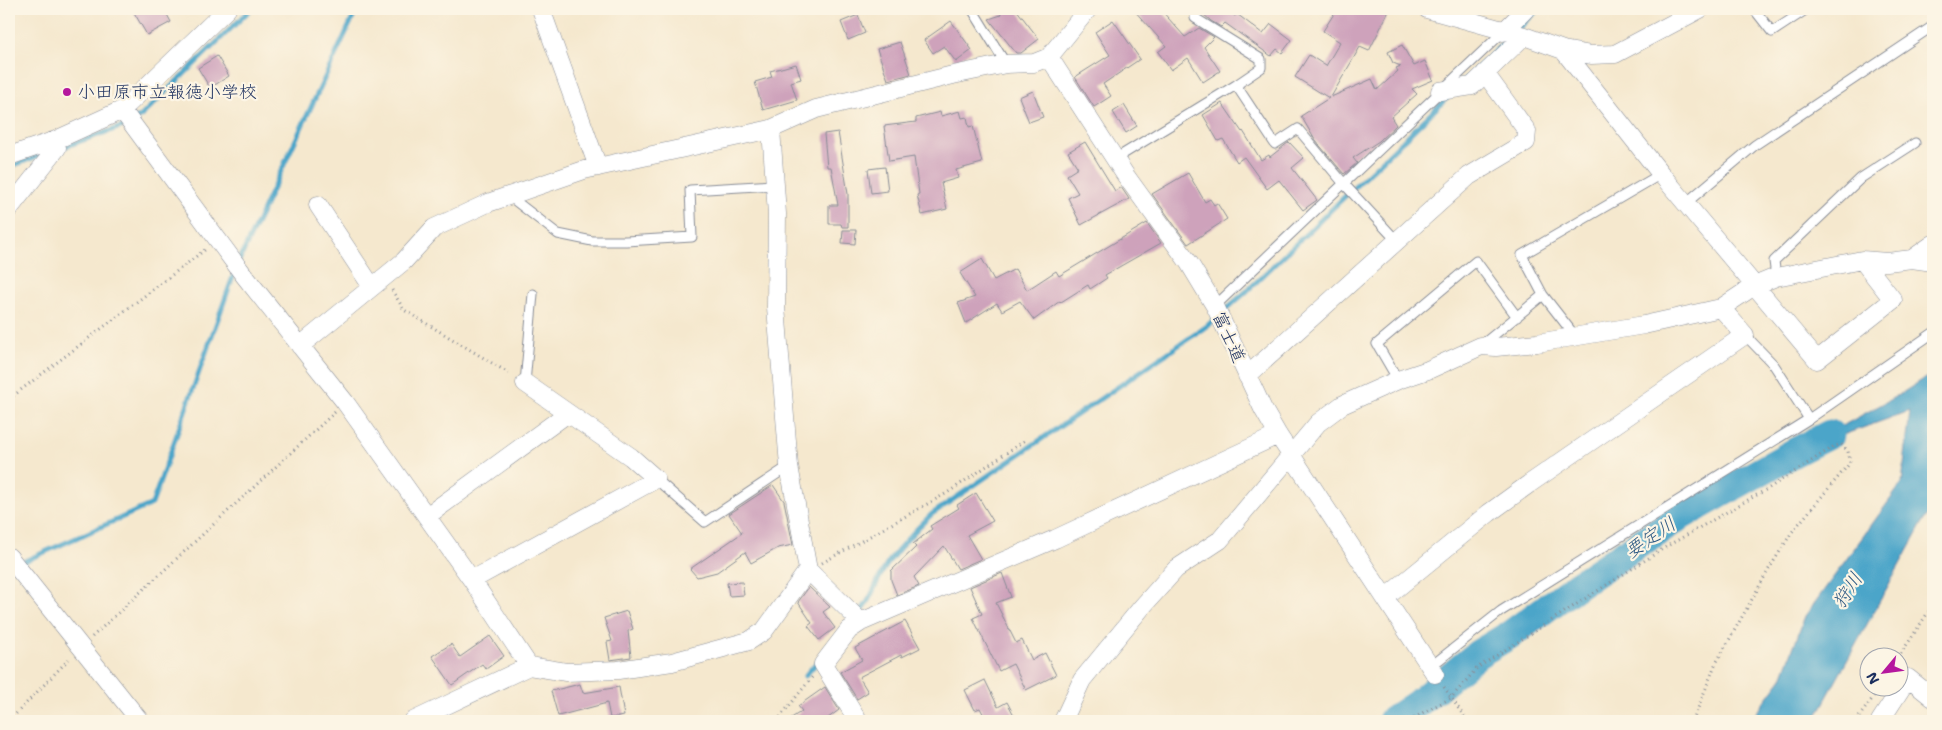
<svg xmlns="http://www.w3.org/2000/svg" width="1942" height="730" font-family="'Shantell Sans','Klee One',sans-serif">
  <rect width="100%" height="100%" fill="#fcf5e5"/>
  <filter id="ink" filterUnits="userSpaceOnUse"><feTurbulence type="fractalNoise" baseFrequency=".02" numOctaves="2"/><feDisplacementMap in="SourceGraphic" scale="10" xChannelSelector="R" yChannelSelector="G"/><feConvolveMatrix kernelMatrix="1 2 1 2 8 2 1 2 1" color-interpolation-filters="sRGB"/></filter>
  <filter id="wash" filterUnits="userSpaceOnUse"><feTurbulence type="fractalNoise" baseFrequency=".0096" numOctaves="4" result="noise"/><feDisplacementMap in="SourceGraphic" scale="20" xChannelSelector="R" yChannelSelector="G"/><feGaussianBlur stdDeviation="1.12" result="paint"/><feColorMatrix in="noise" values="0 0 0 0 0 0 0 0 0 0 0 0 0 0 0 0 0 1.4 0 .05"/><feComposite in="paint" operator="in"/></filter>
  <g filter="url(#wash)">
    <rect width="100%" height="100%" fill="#f5e8ce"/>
    <path fill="#4ba5c9" stroke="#336a94" d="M1933 373V504L1814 721H1750L1782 678 1805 616 1902 483 1910 411 1795 452 1902 393Z"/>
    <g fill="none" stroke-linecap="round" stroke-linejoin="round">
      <path stroke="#4ba5c9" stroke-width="5" d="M1518 29 1539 9
        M1464 81 1510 37
        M61 148 124 126 141 116 251 9
        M9 167 46 153
        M238 263 357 9
        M18 564 152 504 235 271
        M858 615C872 599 873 588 883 571 893 553 917 528 932 514L1207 326 1247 291 1449 96
        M805 676 818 661"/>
      <path stroke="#4ba5c9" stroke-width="29" d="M1392 721 1417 704 1478 654 1511 634 1579 584 1679 517 1795 452 1830 434"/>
    </g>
    <g id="blocks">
      <path fill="#cea2bb" d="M132 9H164L171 22 147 35Z
        M999 9H1016L1039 39 1021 53H1016L989 19 1001 15Z
        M1133 9H1160L1185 37 1199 28 1214 37 1204 47 1220 71 1203 82 1188 58 1171 70 1158 52 1166 46Z
        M1202 9H1226L1228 10 1236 9 1232 14 1235 16 1237 14 1263 34 1271 24 1292 40 1282 53 1277 49 1271 56 1225 23 1221 27 1211 21 1202 13Z
        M1337 9H1390L1369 51 1360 47 1331 97 1372 79 1377 90 1398 71 1396 68 1401 66 1393 63 1388 52 1402 45 1414 66 1425 61 1433 80 1412 89 1417 94 1391 117 1396 125 1379 141 1353 158 1357 163 1344 174 1315 140 1301 116 1329 98 1295 77 1309 55 1326 66 1340 42 1323 31Z
        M858 15 865 33 848 40 841 22Z
        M1113 20 1140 59 1103 84 1111 96 1094 107 1075 77 1110 55 1095 32Z
        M951 21 972 50 956 62 944 46 933 53 924 40Z
        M900 42 911 74 888 80 877 49Z
        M217 56 229 76 210 88 198 68Z
        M796 64 801 79 791 82 797 100 763 110 755 82 772 77 770 71Z
        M1033 91 1043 117 1029 122 1019 97Z
        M1222 103 1242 132 1243 131 1261 160 1269 155 1270 157 1289 142 1304 158 1292 168 1317 200 1303 210 1279 180 1267 189 1244 157 1237 162 1223 139 1218 141 1203 115Z
        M1124 105 1137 126 1126 133 1113 112Z
        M960 111 962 118 967 117 969 127 973 126 982 163 956 170 958 178 941 183 947 209 922 215 917 195 919 194 914 157 889 161 884 126 916 122V118L940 112 941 116Z
        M838 132 848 194V227H842L841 224H829V205H838L831 167H827L824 134Z
        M1085 142 1115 191 1121 187 1129 199 1081 225 1068 198 1078 193 1067 175 1078 168 1068 152Z
        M885 167 888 191 871 193 868 169Z
        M1188 173 1205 202 1210 199 1214 205 1217 203 1227 219 1188 244 1152 194Z
        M1147 223 1161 243 1105 275 1107 278 1090 289 1088 285 1061 302 1060 301 1034 320 1020 301 1002 311 997 303 966 323 958 303 975 297 960 273 982 259 994 280 1015 269 1027 290 1056 271 1059 276Z
        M843 230H856L855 244 842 243Z
        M773 485 784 501 793 545 778 548 751 563 745 552 717 572 697 577 690 569 742 533 729 514Z
        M976 493 993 521 967 535 981 559 958 569 944 546 914 577 919 586 897 595 891 580V571L916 547 913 544 932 529 930 526 959 508 957 505Z
        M1002 573 1011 597 996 603 1016 643 1022 640 1032 660 1045 653 1056 675 1026 690 1013 664 999 671 973 618 982 614 970 587Z
        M742 582 744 595 729 596 727 583Z
        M809 587 830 607 823 612 835 628 819 640 808 626 812 623 798 602Z
        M627 611 633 629 628 631 631 657 610 660 607 642 612 641 604 618Z
        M905 621 920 648 902 657 901 655 859 677 868 692 857 699 840 672 862 660 855 648Z
        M490 636 504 656 486 669 482 664 452 685 432 656 451 644 460 657Z
        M985 680 998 707 1007 702 1015 717 1006 721H987L980 708 975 710 965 690Z
        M580 684 583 693 619 687 624 716 610 718 607 703 558 716 551 691Z
        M825 687 839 710 824 721H787L802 711 798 706Z"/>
    </g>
  </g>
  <g filter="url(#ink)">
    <use href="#blocks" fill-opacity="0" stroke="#888c96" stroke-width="1"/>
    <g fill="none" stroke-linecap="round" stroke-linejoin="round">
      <g stroke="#888c96" stroke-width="11">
        <path id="service" d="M972 9 1006 64
          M1196 9 1195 18 1261 59V68L1236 85
          M1754 9 1772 32 1807 9
          M1474 22V9
          M1115 159 1236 85 1275 144 1298 129 1345 185 1396 240
          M509 196 558 234 592 241H626L692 237 690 190 775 185
          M1686 203 1755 145 1933 26
          M1776 277 1774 261 1861 178 1915 143
          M1215 306 1503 32
          M1745 335 1774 365 1809 419
          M1575 336 1543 295 1522 255 1661 174
          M1483 344 1543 295
          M1398 380 1377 344 1476 261 1517 317
          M525 383 533 294
          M656 479 705 522 789 466
          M1430 667 1501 611 1809 419 1933 333"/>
      </g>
      <g stroke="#888c96" stroke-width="19">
        <path id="minor" d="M541 9 598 167
          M1088 9 1049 57 1126 176 1189 263 1215 306 1263 409 1278 435 1435 674
          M1427 9 1524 36 1563 50 1591 55 1615 54 1700 9
          M1503 32 1526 9
          M1563 50 1661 174 1817 360 1893 300 1862 260
          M1440 91 1472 86 1524 36
          M122 110 227 9
          M9 156 56 140 122 110 243 274 345 402 472 580 529 666 413 721
          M318 205 372 287
          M9 209 57 148 56 140
          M1912 259 1933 244
          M300 346 404 261 434 228 488 203 584 170 771 129 816 109 953 75 1006 64 1034 63 1049 57
          M1247 376 1469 176 1526 142 1527 131 1485 73
          M427 516 568 413
          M9 557 140 721
          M808 570 861 622
          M472 580 656 479 631 457 525 383
          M1385 598 1489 513 1529 484 1745 335 1721 308
          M529 666 566 672 618 670 672 662 749 641 764 631 808 570 789 466 776 307 777 214 771 129
          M858 721 823 664 849 630 861 622 1055 539 1278 435
          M1063 721 1082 680 1142 607 1176 569 1220 540 1318 423 1342 405 1398 380 1428 370 1481 346 1496 347 1537 343 1644 325 1721 308 1754 286 1776 277 1862 260 1887 262 1912 259 1933 262
          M1880 721 1908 678 1933 698"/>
      </g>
      <path stroke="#888c96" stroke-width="3" stroke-dasharray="1 4" stroke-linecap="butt" d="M392 290 404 310 512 375
        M9 399 206 249
        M822 563 947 493 1024 441
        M92 637 335 412
        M1898 658 1933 605
        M1444 687 1467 721
        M9 721 71 657
        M777 721 813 676
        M1410 721 1422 713 1451 698 1477 668 1669 545 1769 488 1833 447 1841 444 1848 451 1850 463 1792 532 1769 569 1715 665 1693 721
        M1856 721 1880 688"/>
      <use href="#service" stroke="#fff" stroke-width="9"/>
      <use href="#minor" stroke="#fff" stroke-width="18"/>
    </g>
  </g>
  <circle fill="#b5179e" stroke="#fcf5e5" stroke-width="2" cx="67" cy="92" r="5"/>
  <g text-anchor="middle" stroke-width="4.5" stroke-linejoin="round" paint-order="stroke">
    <g font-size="18" fill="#1b2f5e" stroke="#fcf5e5" text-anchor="start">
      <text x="77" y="98">小田原市立報徳小学校</text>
    </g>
    <g font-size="18" fill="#1b2f5e" stroke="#fcf5e5">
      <text transform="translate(1229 337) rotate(65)" y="6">富士道</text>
    </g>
    <g font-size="19" font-style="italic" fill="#2c5883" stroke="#fcf5e5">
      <text transform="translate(1650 537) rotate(-34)" y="7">要定川</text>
      <text transform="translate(1847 590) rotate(-57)" y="7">狩川</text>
    </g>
  </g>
  <rect width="1942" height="730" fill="none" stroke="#fcf5e5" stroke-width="30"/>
  <g transform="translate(1884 672) rotate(241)"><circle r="24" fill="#fcf5e5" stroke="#a2a6af"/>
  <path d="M0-4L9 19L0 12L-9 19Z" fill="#b5179e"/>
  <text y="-8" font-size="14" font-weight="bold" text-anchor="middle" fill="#1b2f5e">N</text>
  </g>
</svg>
